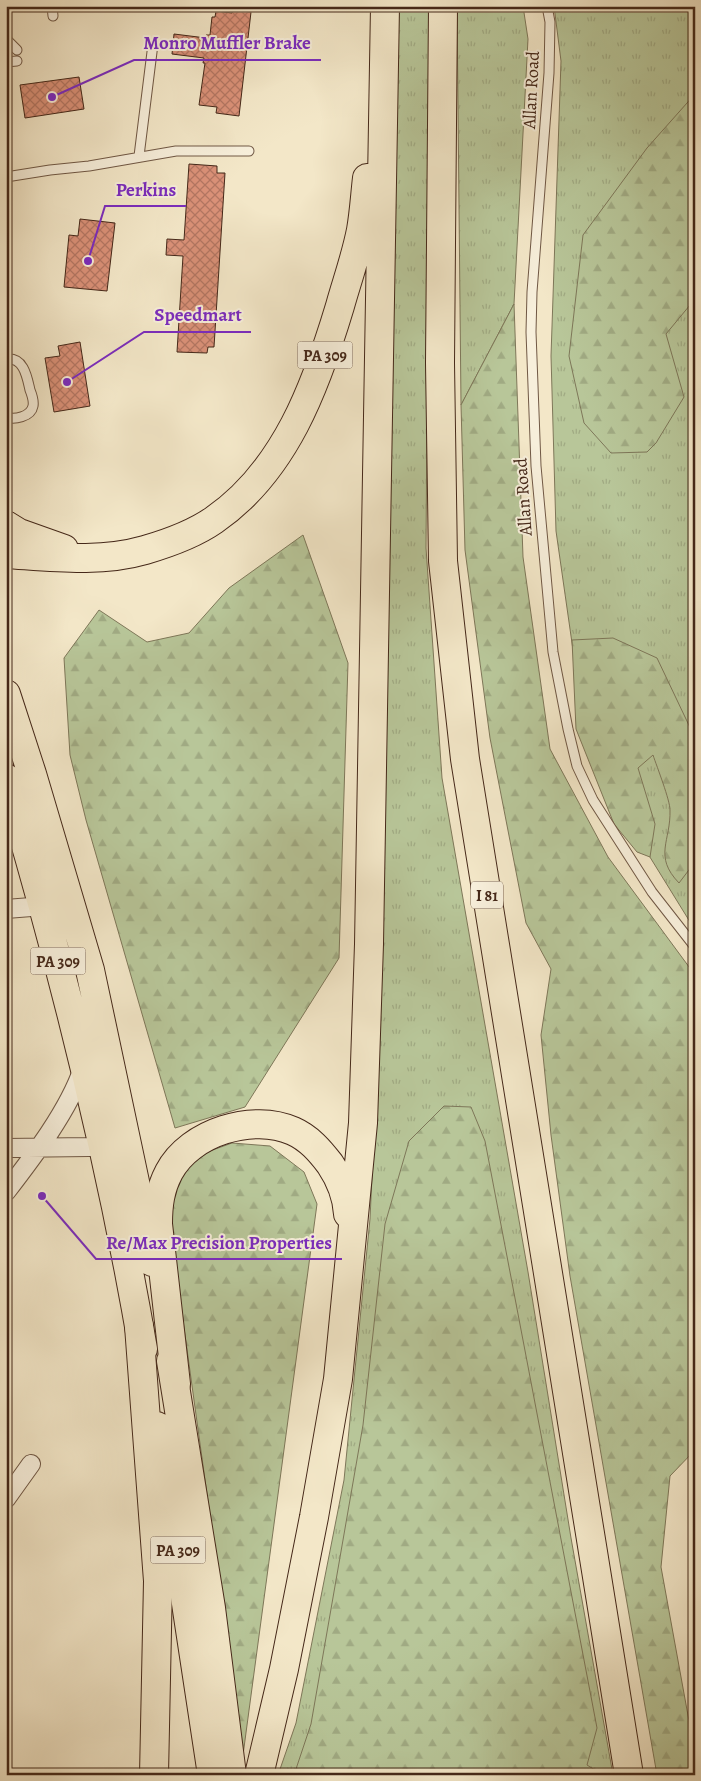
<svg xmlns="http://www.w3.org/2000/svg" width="701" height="1781" font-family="Alegreya,serif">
  <defs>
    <pattern id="grass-tufts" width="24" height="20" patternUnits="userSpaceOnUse" patternTransform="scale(1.25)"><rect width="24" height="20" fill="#b8c699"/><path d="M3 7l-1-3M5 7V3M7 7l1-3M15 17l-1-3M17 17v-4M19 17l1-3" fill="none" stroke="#a0aa83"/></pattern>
    <pattern id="forest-firs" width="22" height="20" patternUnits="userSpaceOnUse" patternTransform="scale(1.25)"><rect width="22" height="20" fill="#b8c699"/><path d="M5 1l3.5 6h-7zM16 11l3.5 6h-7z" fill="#a0aa83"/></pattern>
    <pattern id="building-cross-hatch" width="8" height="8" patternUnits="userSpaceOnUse" patternTransform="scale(1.25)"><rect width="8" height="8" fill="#da9178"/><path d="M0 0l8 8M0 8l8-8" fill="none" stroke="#b37662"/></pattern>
  </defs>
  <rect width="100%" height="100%" fill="#f3e7c8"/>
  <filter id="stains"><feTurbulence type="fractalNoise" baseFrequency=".004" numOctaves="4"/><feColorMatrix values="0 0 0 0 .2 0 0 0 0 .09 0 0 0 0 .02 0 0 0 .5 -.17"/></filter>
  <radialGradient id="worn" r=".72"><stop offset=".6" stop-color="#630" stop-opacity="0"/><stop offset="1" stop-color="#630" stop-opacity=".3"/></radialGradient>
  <path fill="url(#grass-tufts)" stroke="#7e7759" d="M394 6H430L426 548 442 778 528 1272 571 1538 613 1775H278L296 1723 344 1480 370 1219 382 965 380 670Z
    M457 6H523L528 39 514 304 461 405Z
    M554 6H695V930L640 841 585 734 556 531 551 356 561 61Z"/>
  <path fill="url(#forest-firs)" stroke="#7e7759" d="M695 94V299L666 334 684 397 656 443 647 452 611 453 584 423 569 356 583 235 647 148Z
    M514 304 523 557 550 749 608 857 695 975V1450L670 1476 661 1567 689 1721 691 1775H657L570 1276 551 1135 541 1035 551 969 526 923 490 738 465 550 461 405Z
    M303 535 348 663 339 958 245 1107 175 1128 86 820 70 755 64 658 99 610 147 642 189 633 229 588Z
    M613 638 657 658 695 738V862L679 883C653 856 671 841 670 810 670 800 657 767 653 755L638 768 655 824 650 857 637 852 614 824 576 729 572 640Z
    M444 1106 471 1107 485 1141 597 1728 587 1765 603 1775H294L311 1724 363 1425 385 1224 409 1141Z
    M232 1143 270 1146 304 1172 317 1204 243 1755 169 1219 174 1182 196 1156Z"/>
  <path fill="url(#building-cross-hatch)" stroke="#452819" d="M232 10 251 12 239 116 216 113 217 107 199 105 205 63H203L204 58 172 54 174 34 206 38V35H210L212 17H215L216 11 232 13Z
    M79 77 84 109 25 118 20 85Z
    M189 164 217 166V173H225L214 347H208L207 353 177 352 183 256 166 255 167 239 184 240Z
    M80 219 115 223 107 291 64 287 69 235 78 236Z
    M80 342 90 406 54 412 45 358 60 356 58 346Z"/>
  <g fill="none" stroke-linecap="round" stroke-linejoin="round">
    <g stroke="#705845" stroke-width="11">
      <path id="service" d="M52 6 53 16
        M547 6 550 22 549 73 532 292 531 332 536 466 553 652 568 729 577 766 593 800 652 892 695 947
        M6 39 17 50
        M6 62 17 61
        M139 156 153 44
        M6 177 50 170 89 166 176 151H249
        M6 359C24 357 27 377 30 390 32 395 34 401 33 406 31 417 14 420 6 417"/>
    </g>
    <g stroke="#705845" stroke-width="20">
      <path id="minor" d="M6 909 44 906
        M6 1148 89 1147 113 1144
        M6 1192C33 1157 69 1110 83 1068
        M6 1499 31 1464"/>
    </g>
    <g stroke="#452819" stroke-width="30">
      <path id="primary" d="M6 694 32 774 90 970 152 1262
        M6 778C62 965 110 1156 143 1349
        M171 1361 211 1608 232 1775
        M157 1426 177 1544 212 1775"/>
    </g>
    <g stroke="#452819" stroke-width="30">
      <path id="motorway" d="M443 6 440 363 443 561 465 759 629 1775
        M6 525 19 533 64 549
        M6 554C53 557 100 563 145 550 169 543 194 534 214 520 285 471 316 386 340 306 347 281 356 256 361 230 364 213 365 195 367 178
        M139 1326 158 1581 154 1775
        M176 1384 158 1224C158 1205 160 1189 169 1172 190 1132 253 1113 293 1131 309 1138 320 1151 330 1164 340 1179 347 1196 348 1214
        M259 1775 284 1669 314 1517 338 1379 363 1123 369 944 385 6"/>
    </g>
    <use href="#service" stroke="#f7efdb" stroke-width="9"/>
    <use href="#minor" stroke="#f7efdb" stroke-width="18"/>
    <use href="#primary" stroke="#f3e7c8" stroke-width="28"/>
    <use href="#motorway" stroke="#f3e7c8" stroke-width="28"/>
  </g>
  <g text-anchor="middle" stroke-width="4" stroke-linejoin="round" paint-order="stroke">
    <g fill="#f7efdb" stroke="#7a6453" stroke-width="1">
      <rect x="297.5" y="341.5" width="55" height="27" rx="4"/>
      <rect x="471" y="881.5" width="32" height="27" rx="4"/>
      <rect x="30.5" y="947.5" width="55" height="27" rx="4"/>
      <rect x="150.5" y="1536.5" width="55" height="27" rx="4"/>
    </g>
    <g font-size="16" font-weight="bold" fill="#452819">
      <text x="325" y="361">PA 309</text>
      <text x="487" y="901">I 81</text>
      <text x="58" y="967">PA 309</text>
      <text x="178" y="1556">PA 309</text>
    </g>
    <g font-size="18" fill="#452819" stroke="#f7efdb">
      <text transform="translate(531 90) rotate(-87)" y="6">Allan Road</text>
      <text transform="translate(523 497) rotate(-94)" y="6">Allan Road</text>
    </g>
  </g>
  <path fill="none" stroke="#7b2cbf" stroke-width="2" d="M52 97L134 60H321M88 261L105 206H186M67 382L144 332H251M42 1196L96 1259H342"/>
  <g fill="#7b2cbf" stroke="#f7efdb" stroke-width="2">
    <circle cx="52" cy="97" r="5"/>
    <circle cx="88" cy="261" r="5"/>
    <circle cx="67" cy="382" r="5"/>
    <circle cx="42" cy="1196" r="5"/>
  </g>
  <g font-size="19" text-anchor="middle" font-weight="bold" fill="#7b2cbf" stroke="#f7efdb" stroke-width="4" stroke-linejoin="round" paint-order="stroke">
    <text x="227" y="49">Monro Muffler Brake</text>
    <text x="146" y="196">Perkins</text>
    <text x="198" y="321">Speedmart</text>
    <text x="219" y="1249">Re/Max Precision Properties</text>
  </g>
  <rect width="701" height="1781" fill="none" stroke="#f3e7c8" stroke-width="25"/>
  <rect x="8" y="8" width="686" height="1766" fill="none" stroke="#452819" stroke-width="2.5"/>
  <rect x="12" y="12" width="676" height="1756" fill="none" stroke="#452819"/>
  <rect width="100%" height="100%" filter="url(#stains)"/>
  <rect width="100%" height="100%" fill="url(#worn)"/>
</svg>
